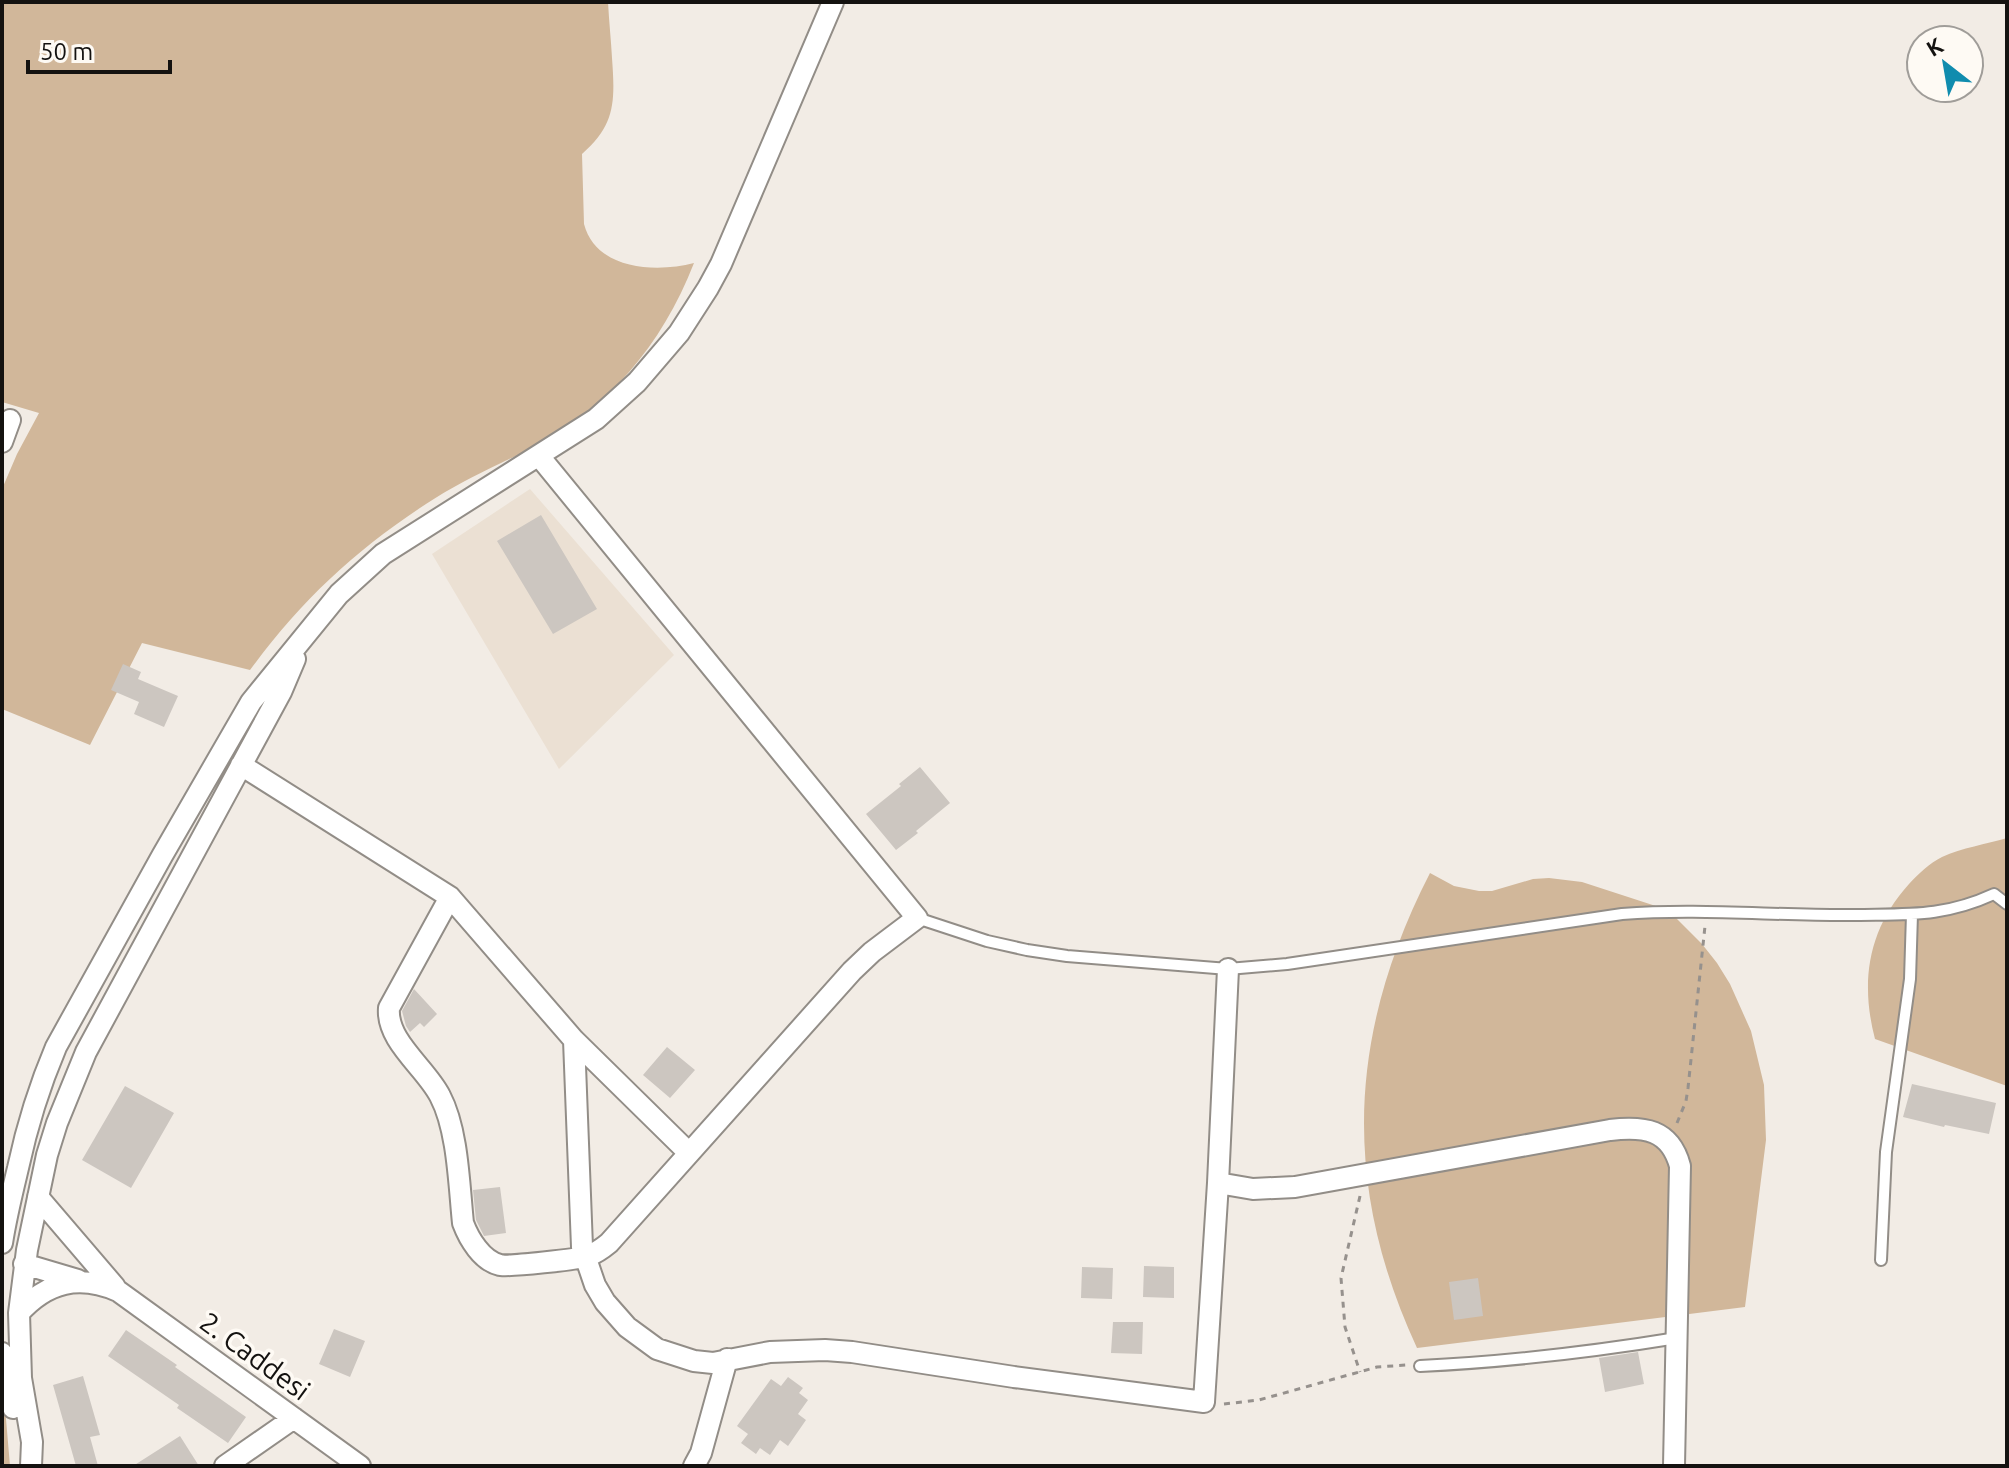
<svg xmlns="http://www.w3.org/2000/svg" width="2009" height="1468" font-family="Ubuntu,sans-serif">
  <rect width="100%" height="100%" fill="#f2ece5"/>
  <path fill="#ebe0d3" d="M530 489 674 655 559 769 432 554Z"/>
  <path fill="#d1b79a" d="M2 2H608C609 21 611 40 612 58 615 100 616 125 582 154L584 224C596 270 656 273 694 263 661 347 609 407 529 450 520 455 510 458 501 463 476 475 450 488 426 504 354 551 301 601 250 670L142 643 90 745 2 709V489L17 454 39 413 2 402Z
    M2007 838V1086L1875 1039C1860 982 1868 929 1909 884 1918 874 1930 863 1942 857 1962 848 1986 844 2007 838Z
    M1430 873 1454 886 1479 891H1492L1533 879 1549 878 1582 882 1668 910 1702 944 1717 963 1730 984 1751 1031 1764 1085 1766 1140 1745 1307 1417 1348C1341 1184 1348 1033 1430 873Z
    M2 1372 10 1466H2Z"/>
  <path fill="#ccc6c0" d="M541 515 597 609 553 634 497 541Z
    M123 664 141 672 138 679 178 696 164 727 134 714 139 702 111 690Z
    M920 767 950 803 916 831 918 833 896 850 866 814 901 786 899 784Z
    M414 989 437 1014 424 1027 420 1023 410 1032 406 1026 402 1011Z
    M667 1047 695 1070 670 1098 643 1075Z
    M1912 1084 1996 1103 1989 1134 1945 1125 1944 1127 1903 1117Z
    M125 1086 174 1113 131 1188 82 1160Z
    M500 1187 506 1233 484 1236 476 1220 473 1190Z
    M1144 1266 1174 1267V1298L1143 1297Z
    M1082 1267 1113 1268 1112 1299 1081 1298Z
    M1478 1278 1483 1316 1454 1320 1449 1282Z
    M1113 1322H1143L1142 1354 1111 1353Z
    M334 1329 365 1341 350 1377 319 1364Z
    M126 1330 177 1365 175 1367 246 1417 228 1443 177 1408 179 1405 108 1356Z
    M1638 1352 1644 1384 1605 1392 1599 1358Z
    M83 1376 100 1435 90 1437 98 1466H76L53 1385Z
    M788 1377 803 1388 799 1393 808 1400 798 1414 806 1420 788 1446 780 1440 770 1455 760 1448 756 1454 741 1443 748 1434 737 1426 771 1379 781 1386Z
    M180 1436 199 1466H133Z"/>
  <g fill="none" stroke-linecap="round" stroke-linejoin="round">
    <g stroke="#928d87" stroke-width="14">
      <path id="service" d="M917 918 987 941 1027 950 1067 956 1228 969 1287 964 1622 914C1700 908 1777 916 1856 915 1909 914 1944 917 1994 894L2007 904
        M1881 1260 1886 1152 1910 979 1912 914
        M1420 1366C1506 1362 1591 1352 1677 1338"/>
    </g>
    <g stroke="#928d87" stroke-width="24">
      <path id="minor" d="M2 442 10 420
        M241 765 450 897 574 1040 689 1153
        M450 897 389 1008C386 1041 426 1068 440 1096 458 1130 459 1185 463 1223 469 1239 482 1261 500 1265 506 1267 581 1259 588 1256 596 1253 603 1248 609 1243L852 971 872 952 917 918 539 456
        M574 1040 582 1247 595 1285 605 1302 627 1327 657 1349 694 1361 713 1363 770 1352 825 1350 852 1352 1014 1377 1204 1402 1218 1183 1228 969
        M1218 1183 1253 1189 1295 1187 1610 1130C1644 1126 1670 1129 1680 1166L1674 1466
        M38 1197 115 1287
        M2 1243C6 1217 12 1193 18 1168 27 1126 39 1087 56 1047L162 856 251 702 339 594 383 554 596 419 637 382 679 333 708 288 721 264 833 2
        M24 1264 78 1280
        M19 1313C47 1282 79 1274 118 1291L360 1466
        M2 1353 5 1375 13 1408
        M31 1466 32 1442 21 1378 19 1313 27 1250 47 1155 57 1123 86 1052 281 692 295 659
        M225 1466 294 1418
        M694 1466 701 1453 727 1359"/>
    </g>
    <path stroke="#96918d" stroke-width="3" stroke-dasharray="6 6" stroke-linecap="butt" d="M1677 1123 1686 1101 1688 1088 1705 926
      M1360 1196 1341 1278 1345 1327 1360 1372
      M1224 1404 1259 1400 1377 1367 1407 1365"/>
    <use href="#service" stroke="#fff" stroke-width="10"/>
    <use href="#minor" stroke="#fff" stroke-width="20"/>
  </g>
  <g text-anchor="middle" stroke-width="7" stroke-linejoin="round" paint-order="stroke">
    <g font-size="28" fill="#141210" stroke="#fefaf4">
      <text transform="translate(255 1356) rotate(36)" y="10">2. Caddesi</text>
    </g>
  </g>
  <rect width="2009" height="1468" fill="none" stroke="#141210" stroke-width="8"/>
  <g transform="translate(1945 64) rotate(329)"><circle r="38" fill="#fefaf4" stroke="#a09d99" stroke-width="2"/>
  <path d="M0-6L14 30L0 20L-14 30Z" fill="#108cae"/>
  <text y="-12" font-size="22" font-weight="bold" text-anchor="middle" fill="#141210">K</text>
  </g>
  <path d="M28 60v12h142v-12" fill="none" stroke="#141210" stroke-width="4"/>
  <text x="40" y="60" font-size="24" fill="#141210" stroke="#fefaf4" stroke-width="6" paint-order="stroke">50 m</text>
</svg>
